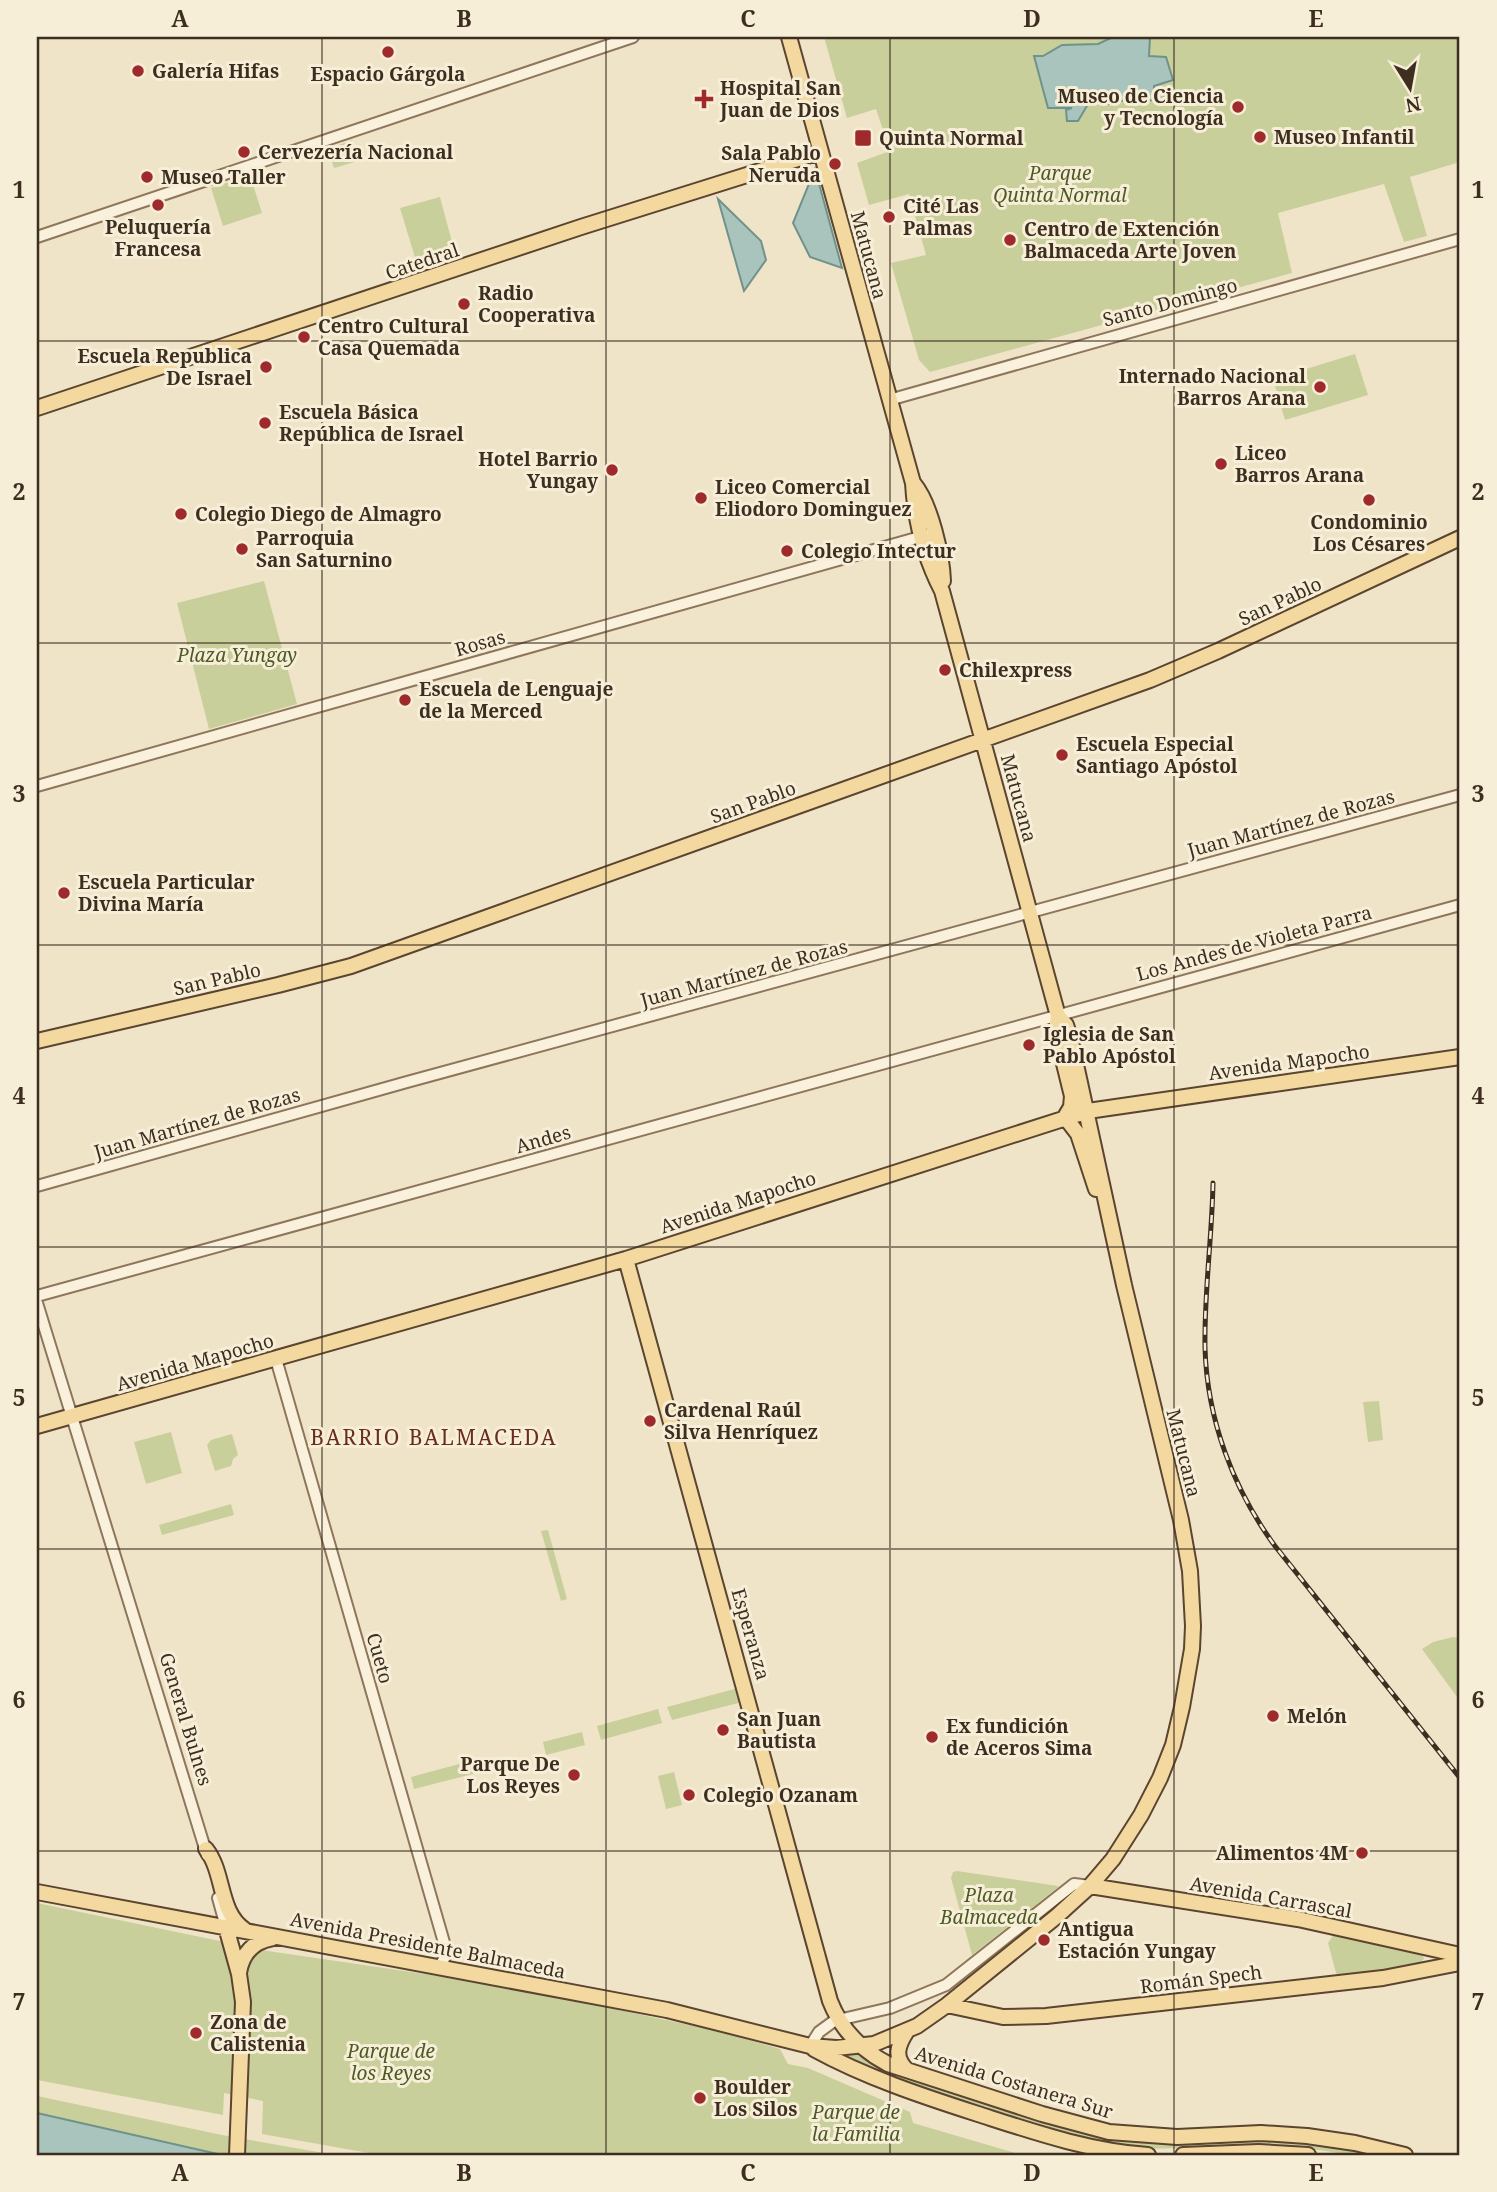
<svg xmlns="http://www.w3.org/2000/svg" width="1497" height="2192" font-family="'Noto Serif',serif">
  <rect width="100%" height="100%" fill="#f0e4c8"/>
  <path fill="#c9cf9b" d="M824 37H1460V162L1410 177 1427 236 1404 242 1384 184 1278 213 1292 273 930 372 919 360 891 263 926 255 909 194 869 205 857 163 890 151 876 109 847 118Z
    M352 140 358 161 334 168 328 149Z
    M250 175 262 213 223 226 211 188Z
    M440 197 456 257 454 263 420 274 400 208Z
    M1355 354 1368 395 1285 420 1273 379Z
    M264 581 297 704 209 729 177 603Z
    M1379 1401 1383 1440 1368 1442 1363 1402Z
    M171 1432 182 1473 146 1484 134 1442Z
    M232 1434 238 1455 233 1459 231 1466 215 1471 207 1445 211 1440Z
    M231 1504 234 1515 162 1535 159 1525Z
    M548 1530 567 1599 561 1601 541 1531Z
    M1453 1637 1460 1638V1701L1422 1649 1433 1642Z
    M738 1688 742 1702 672 1720 667 1707Z
    M658 1709 662 1723 601 1740 597 1726Z
    M582 1732 585 1745 546 1755 543 1742Z
    M485 1757 488 1770 414 1789 411 1777Z
    M674 1772 682 1805 666 1809 658 1776Z
    M957 1871 1058 1886V1887L972 1955 951 1878 953 1872Z
    M37 1903 268 1951 439 1976 533 1992 718 2031 780 2049 788 2064 808 2068 910 2112 913 2123 1022 2155H380L262 2134 263 2101 224 2093 223 2115 37 2080Z
    M1334 1934 1356 1935 1359 1941 1387 1946 1391 1943 1423 1956 1424 1959 1415 1967 1340 1977 1336 1973 1328 1943Z
    M859 2050 1070 2126 1316 2139 1396 2155H1348L1320 2150 1272 2147 1123 2149 1055 2133 916 2086 841 2057 840 2053Z
    M37 2096 222 2135 335 2155H37Z"/>
  <path fill="#a9c4bc" stroke="#6f938a" stroke-width="2" d="M1113 37H1150L1149 56 1166 57 1173 80 1154 86V89L1164 95 1165 100 1116 101V104H1106L1102 95 1094 94 1078 121H1067L1066 110 1072 108H1048L1034 56H1043L1062 45 1098 44Z
    M815 169 842 268 810 257 793 223Z
    M718 199 761 241 766 260 744 291Z
    M37 2113 222 2155H37Z"/>
  <g fill="none" stroke-linecap="round" stroke-linejoin="round">
    <g stroke="#8d765c" stroke-width="14">
      <path id="minor" d="M37 237 633 37
        M889 400 1460 239
        M37 786 927 535
        M37 1186 407 1082 1460 795
        M37 1296 1460 905
        M37 1303 207 1855
        M276 1359 445 1946V1957L440 1966
        M218 1898 226 1927
        M810 2046 819 2032 834 2021 890 2008 946 1985 1074 1884 1090 1886"/>
    </g>
    <g stroke="#5b4430" stroke-width="18">
      <path id="major" d="M37 408 581 227 820 152
        M914 484C931 505 942 555 943 581
        M1058 1016 1056 1031 1072 1096 1071 1107 1065 1117
        M37 1041 278 985 351 966 1150 680 1218 651 1460 538
        M1065 1117 1078 1134 1096 1189
        M626 1259 830 2001C841 2029 861 2050 888 2064L1042 2114 1109 2132 1177 2137 1261 2133 1307 2136 1355 2143 1405 2155
        M37 1426 626 1259 1088 1111 1460 1057
        M206 1849C225 1873 218 1912 245 1930
        M1090 1886 1298 1919 1460 1955
        M37 1892 667 2010 810 2046 836 2048 874 2044 917 2026 947 2005 1057 1916 1090 1886 1113 1859 1141 1815 1160 1778 1173 1745 1182 1707 1192 1649 1193 1626 1190 1571 1181 1520 1124 1285 1070 1037 1066 1025 1058 1016 942 591C925 558 915 520 913 483L789 37
        M226 1927 239 1974 243 2002 237 2155
        M239 1973C242 1953 254 1941 273 1938
        M947 2005 1003 2017 1046 2016 1383 1978 1460 1963
        M814 2049C865 2077 922 2096 978 2114 1034 2132 1089 2151 1148 2155
        M907 2070C893 2057 898 2045 907 2031
        M1183 2155 1259 2152 1308 2155"/>
    </g>
    <use href="#minor" stroke="#faf1dc" stroke-width="10"/>
    <use href="#major" stroke="#f3d9a0" stroke-width="14"/>
    <g stroke="#3d2e20" stroke-width="5">
      <path id="rail" d="M1213 1183C1212 1238 1204 1293 1205 1348 1207 1419 1233 1489 1275 1546L1460 1778"/>
    </g>
    <use href="#rail" stroke="#f7eed8" stroke-width="2.5" stroke-dasharray="8" stroke-linecap="butt"/>
  </g>
  <path fill="none" stroke="#3d2e20" stroke-width="2" stroke-opacity="0.55" d="M322 37V2155M606 37V2155M890 37V2155M1174 37V2155M37 341H1460M37 643H1460M37 945H1460M37 1247H1460M37 1549H1460M37 1851H1460"/>
  <g fill="#9e2a2b" stroke="#f7eed8" stroke-width="2.5">
    <circle cx="388" cy="52" r="7"/>
    <circle cx="138" cy="71" r="7"/>
    <path d="M700.5 88.5h7v7h7v7h-7v7h-7v-7h-7v-7h7z"/>
    <circle cx="1238" cy="107" r="7"/>
    <circle cx="1260" cy="137" r="7"/>
    <rect x="854" y="129" width="18" height="18" rx="3.5"/>
    <circle cx="244" cy="152" r="7"/>
    <circle cx="835" cy="164" r="7"/>
    <circle cx="147" cy="177" r="7"/>
    <circle cx="158" cy="205" r="7"/>
    <circle cx="889" cy="217" r="7"/>
    <circle cx="1010" cy="240" r="7"/>
    <circle cx="464" cy="304" r="7"/>
    <circle cx="304" cy="337" r="7"/>
    <circle cx="266" cy="367" r="7"/>
    <circle cx="1320" cy="387" r="7"/>
    <circle cx="265" cy="423" r="7"/>
    <circle cx="1221" cy="464" r="7"/>
    <circle cx="612" cy="470" r="7"/>
    <circle cx="701" cy="498" r="7"/>
    <circle cx="1369" cy="500" r="7"/>
    <circle cx="181" cy="514" r="7"/>
    <circle cx="242" cy="549" r="7"/>
    <circle cx="787" cy="551" r="7"/>
    <circle cx="945" cy="670" r="7"/>
    <circle cx="405" cy="700" r="7"/>
    <circle cx="1062" cy="755" r="7"/>
    <circle cx="64" cy="893" r="7"/>
    <circle cx="1029" cy="1045" r="7"/>
    <circle cx="650" cy="1421" r="7"/>
    <circle cx="1273" cy="1716" r="7"/>
    <circle cx="723" cy="1730" r="7"/>
    <circle cx="932" cy="1737" r="7"/>
    <circle cx="574" cy="1775" r="7"/>
    <circle cx="689" cy="1795" r="7"/>
    <circle cx="1362" cy="1853" r="7"/>
    <circle cx="1044" cy="1940" r="7"/>
    <circle cx="196" cy="2033" r="7"/>
    <circle cx="700" cy="2098" r="7"/>
  </g>
  <g text-anchor="middle" stroke-width="6" stroke-linejoin="round" paint-order="stroke">
    <g font-size="19" font-weight="bold" fill="#3d2e20" stroke="#f7eed8" text-anchor="start">
      <text x="152" y="78">Galería Hifas</text>
      <text x="388" y="81" text-anchor="middle">Espacio Gárgola</text>
      <text x="720" y="95">Hospital San<tspan x="720" dy="22">Juan de Dios</tspan></text>
      <text x="1224" y="103" text-anchor="end">Museo de Ciencia<tspan x="1224" dy="22">y Tecnología</tspan></text>
      <text x="1274" y="144">Museo Infantil</text>
      <text x="879" y="145">Quinta Normal</text>
      <text x="258" y="159">Cervezería Nacional</text>
      <text x="821" y="160" text-anchor="end">Sala Pablo<tspan x="821" dy="22">Neruda</tspan></text>
      <text x="161" y="184">Museo Taller</text>
      <text x="903" y="213">Cité Las<tspan x="903" dy="22">Palmas</tspan></text>
      <text x="158" y="234" text-anchor="middle">Peluquería<tspan x="158" dy="22">Francesa</tspan></text>
      <text x="1024" y="236">Centro de Extención<tspan x="1024" dy="22">Balmaceda Arte Joven</tspan></text>
      <text x="478" y="300">Radio<tspan x="478" dy="22">Cooperativa</tspan></text>
      <text x="318" y="333">Centro Cultural<tspan x="318" dy="22">Casa Quemada</tspan></text>
      <text x="252" y="363" text-anchor="end">Escuela Republica<tspan x="252" dy="22">De Israel</tspan></text>
      <text x="1306" y="383" text-anchor="end">Internado Nacional<tspan x="1306" dy="22">Barros Arana</tspan></text>
      <text x="279" y="419">Escuela Básica<tspan x="279" dy="22">República de Israel</tspan></text>
      <text x="1235" y="460">Liceo<tspan x="1235" dy="22">Barros Arana</tspan></text>
      <text x="598" y="466" text-anchor="end">Hotel Barrio<tspan x="598" dy="22">Yungay</tspan></text>
      <text x="715" y="494">Liceo Comercial<tspan x="715" dy="22">Eliodoro Dominguez</tspan></text>
      <text x="195" y="521">Colegio Diego de Almagro</text>
      <text x="1369" y="529" text-anchor="middle">Condominio<tspan x="1369" dy="22">Los Césares</tspan></text>
      <text x="256" y="545">Parroquia<tspan x="256" dy="22">San Saturnino</tspan></text>
      <text x="801" y="558">Colegio Intectur</text>
      <text x="959" y="677">Chilexpress</text>
      <text x="419" y="696">Escuela de Lenguaje<tspan x="419" dy="22">de la Merced</tspan></text>
      <text x="1076" y="751">Escuela Especial<tspan x="1076" dy="22">Santiago Apóstol</tspan></text>
      <text x="78" y="889">Escuela Particular<tspan x="78" dy="22">Divina María</tspan></text>
      <text x="1043" y="1041">Iglesia de San<tspan x="1043" dy="22">Pablo Apóstol</tspan></text>
      <text x="664" y="1417">Cardenal Raúl<tspan x="664" dy="22">Silva Henríquez</tspan></text>
      <text x="1287" y="1723">Melón</text>
      <text x="737" y="1726">San Juan<tspan x="737" dy="22">Bautista</tspan></text>
      <text x="946" y="1733">Ex fundición<tspan x="946" dy="22">de Aceros Sima</tspan></text>
      <text x="560" y="1771" text-anchor="end">Parque De<tspan x="560" dy="22">Los Reyes</tspan></text>
      <text x="703" y="1802">Colegio Ozanam</text>
      <text x="1348" y="1860" text-anchor="end">Alimentos 4M</text>
      <text x="1058" y="1936">Antigua<tspan x="1058" dy="22">Estación Yungay</tspan></text>
      <text x="210" y="2029">Zona de<tspan x="210" dy="22">Calistenia</tspan></text>
      <text x="714" y="2094">Boulder<tspan x="714" dy="22">Los Silos</tspan></text>
    </g>
    <g font-size="19" font-style="italic" fill="#4d5a26" stroke="#f7eed8">
      <text x="1060" y="180">Parque<tspan x="1060" dy="22">Quinta Normal</tspan></text>
      <text x="237" y="662">Plaza Yungay</text>
      <text x="989" y="1902">Plaza<tspan x="989" dy="22">Balmaceda</tspan></text>
      <text x="391" y="2058">Parque de<tspan x="391" dy="22">los Reyes</tspan></text>
      <text x="856" y="2119">Parque de<tspan x="856" dy="22">la Familia</tspan></text>
    </g>
    <g font-size="19" fill="#3d2e20" stroke="#f7eed8">
      <text transform="translate(869 255) rotate(75)" y="7">Matucana</text>
      <text transform="translate(422 261) rotate(-19)" y="7">Catedral</text>
      <text transform="translate(1170 302) rotate(-15)" y="7">Santo Domingo</text>
      <text transform="translate(1280 601) rotate(-25)" y="7">San Pablo</text>
      <text transform="translate(480 643) rotate(-16)" y="7">Rosas</text>
      <text transform="translate(1019 798) rotate(75)" y="7">Matucana</text>
      <text transform="translate(753 802) rotate(-20)" y="7">San Pablo</text>
      <text transform="translate(1291 823) rotate(-15)" y="7">Juan Martínez de Rozas</text>
      <text transform="translate(1254 943) rotate(-15)" y="7">Los Andes de Violeta Parra</text>
      <text transform="translate(744 973) rotate(-15)" y="7">Juan Martínez de Rozas</text>
      <text transform="translate(217 979) rotate(-13)" y="7">San Pablo</text>
      <text transform="translate(1289 1062) rotate(-8)" y="7">Avenida Mapocho</text>
      <text transform="translate(197 1123) rotate(-16)" y="7">Juan Martínez de Rozas</text>
      <text transform="translate(543 1139) rotate(-16)" y="7">Andes</text>
      <text transform="translate(738 1202) rotate(-18)" y="7">Avenida Mapocho</text>
      <text transform="translate(195 1362) rotate(-16)" y="7">Avenida Mapocho</text>
      <text transform="translate(1184 1453) rotate(76)" y="7">Matucana</text>
      <text transform="translate(751 1634) rotate(74)" y="7">Esperanza</text>
      <text transform="translate(380 1658) rotate(74)" y="7">Cueto</text>
      <text transform="translate(186 1719) rotate(73)" y="7">General Bulnes</text>
      <text transform="translate(1271 1897) rotate(10)" y="7">Avenida Carrascal</text>
      <text transform="translate(428 1945) rotate(11)" y="7">Avenida Presidente Balmaceda</text>
      <text transform="translate(1201 1979) rotate(-7)" y="7">Román Spech</text>
      <text transform="translate(1014 2082) rotate(17)" y="7">Avenida Costanera Sur</text>
    </g>
    <g font-size="21" letter-spacing="2" fill="#6b2e1e" stroke="#f7eed8">
      <text x="434" y="1445">BARRIO BALMACEDA</text>
    </g>
  </g>
  <rect width="1497" height="2192" fill="none" stroke="#f7eed8" stroke-width="77"/>
  <g transform="translate(1410 88) rotate(169)" stroke="#f7eed8" stroke-width="5" paint-order="stroke">
  <path d="M0-5L12 26L0 18L-12 26Z" fill="#3d2e20"/>
  <text y="-10" font-size="19" font-weight="bold" text-anchor="middle" fill="#3d2e20">N</text>
  </g>
  <rect x="38" y="38" width="1420" height="2116" fill="none" stroke="#3d2e20" stroke-width="2.5"/>
  <g font-size="23" text-anchor="middle" font-weight="bold" fill="#3d2e20">
    <text x="180" y="27">A</text>
    <text x="464" y="27">B</text>
    <text x="748" y="27">C</text>
    <text x="1032" y="27">D</text>
    <text x="1316" y="27">E</text>
    <text x="19" y="198">1</text>
    <text x="1478" y="198">1</text>
    <text x="19" y="500">2</text>
    <text x="1478" y="500">2</text>
    <text x="19" y="802">3</text>
    <text x="1478" y="802">3</text>
    <text x="19" y="1104">4</text>
    <text x="1478" y="1104">4</text>
    <text x="19" y="1406">5</text>
    <text x="1478" y="1406">5</text>
    <text x="19" y="1708">6</text>
    <text x="1478" y="1708">6</text>
    <text x="19" y="2010">7</text>
    <text x="1478" y="2010">7</text>
    <text x="180" y="2181">A</text>
    <text x="464" y="2181">B</text>
    <text x="748" y="2181">C</text>
    <text x="1032" y="2181">D</text>
    <text x="1316" y="2181">E</text>
  </g>
</svg>
